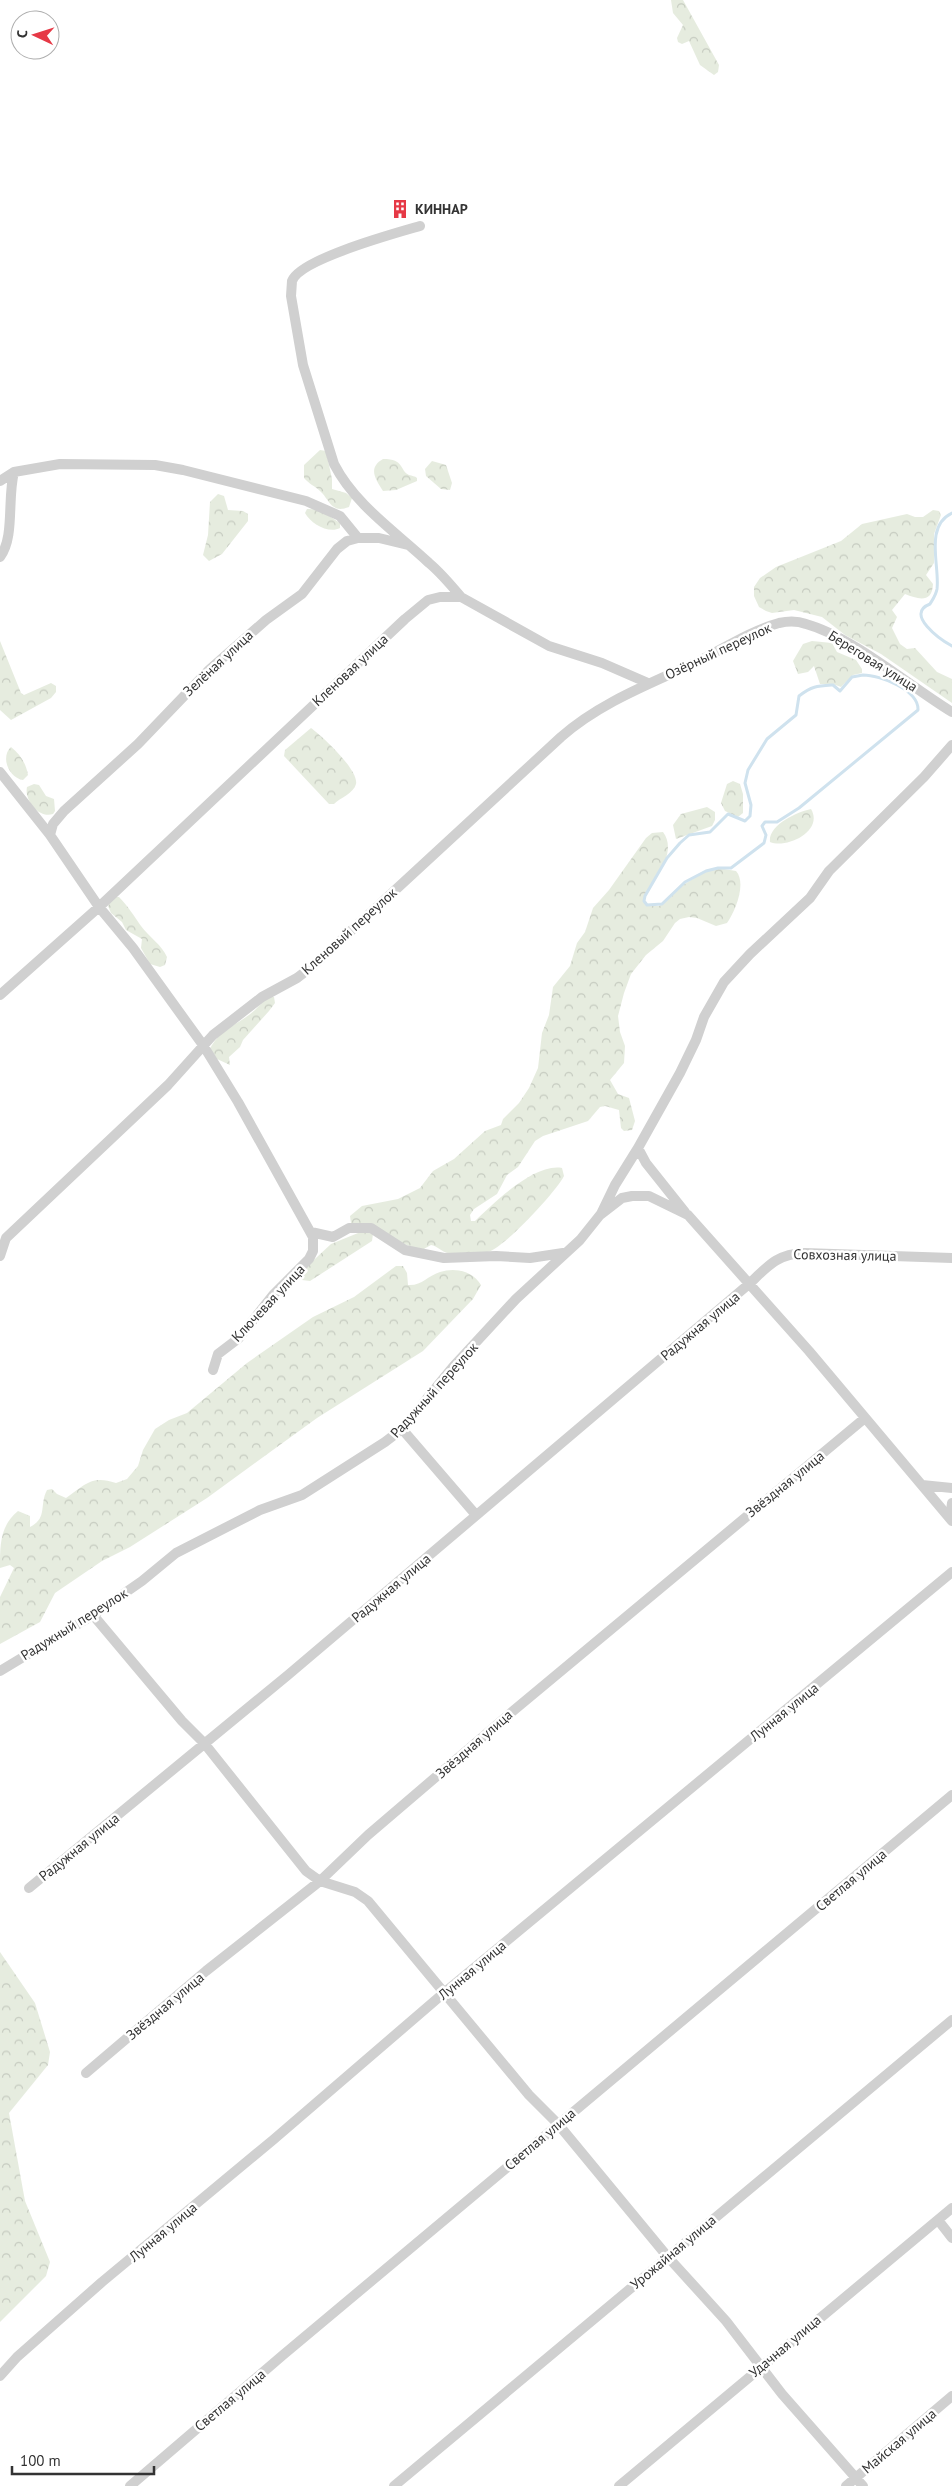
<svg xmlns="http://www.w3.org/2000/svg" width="952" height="2486" font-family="'PT Sans',sans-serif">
  <defs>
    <pattern id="forest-crowns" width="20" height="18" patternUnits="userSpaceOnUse" patternTransform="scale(1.25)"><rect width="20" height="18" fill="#e6ecdf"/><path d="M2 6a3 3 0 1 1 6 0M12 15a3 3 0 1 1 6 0" fill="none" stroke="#c6cbc0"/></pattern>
  </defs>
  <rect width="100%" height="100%" fill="#fff"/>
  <path fill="url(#forest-crowns)" d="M671 0H683L719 65 718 72 714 75 700 65 689 41 682 44 678 42 677 38 683 25 673 13Z
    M320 450 326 451 332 479V489L346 493 352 498 349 507C331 514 330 500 320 491 315 486 309 484 304 478V465Z
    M383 459C405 459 399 470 409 475 412 476 415 476 417 478V481L396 490 383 491C376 480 367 468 383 459Z
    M432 461 446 465 452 483 450 490 441 489 426 476 425 469Z
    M218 494 224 496 228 510 243 511 248 514V521L222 554 209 561 203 555 208 535 210 502Z
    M307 509C319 508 331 517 340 523V528C329 534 311 524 305 513Z
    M933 510 939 511 941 515 934 534V563L926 575 933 584C932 604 918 599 905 594L892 610 897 617 892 628 900 644 907 649 915 648 937 672 952 679V703L881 654 845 635 822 617 794 610 772 613 766 611 759 607 754 596V587L760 578 776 567 841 541 862 524 907 514 915 517H923Z
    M0 641 21 693 24 695 51 683 56 686V692L51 698 11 720 0 710Z
    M812 641 832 643 837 652 856 660 862 669V673L853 675 841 687 833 684H820L814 666 808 672 798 674 793 661 803 644Z
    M311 728C322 736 359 770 356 784 354 793 340 798 334 804H329L284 756 285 750Z
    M11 747C20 754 26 763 28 775L23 780C9 778 0 757 11 747Z
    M733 781 740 784 743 794V813L738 817 725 811 721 803 727 784Z
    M34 784 39 785 46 796 54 799 55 811 53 814C39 819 24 800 27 787Z
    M707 807 715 812V820L712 826 676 839 673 825 681 814Z
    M811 809C824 831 787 849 770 842 768 825 797 812 811 809Z
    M663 832C678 852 655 879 645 896L644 901 647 905 659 906 671 897 678 888 706 871 718 868 736 871C747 883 735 912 727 923L716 926 697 918 689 917 680 919 675 923 663 941 646 955 631 974 624 993 618 1016 620 1032 625 1046 624 1063 610 1080 618 1094 629 1098 635 1121 632 1130 624 1131 621 1128 619 1110 605 1106 600 1107 588 1121 543 1136 535 1141 518 1167 507 1175 497 1194 474 1209 470 1215 471 1221H475C494 1203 534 1163 562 1168L564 1176C556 1192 504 1248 488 1252 477 1255 455 1256 445 1252 440 1250 437 1246 431 1245L422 1250 417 1249 351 1223 350 1216 362 1206 398 1199 420 1188 433 1171 454 1159 485 1131 501 1125 503 1119 519 1103 529 1088 538 1068 542 1033 549 1015 553 987 570 966 577 943 585 932 593 908 609 890 646 838 652 833Z
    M114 897H119C128 906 134 916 141 926 149 937 162 945 167 957L165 965 160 967 150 964 141 948 142 939 126 930 122 922 111 913 108 906Z
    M269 996 274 997 275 1003 269 1011 243 1040 240 1047 229 1057 230 1065 217 1059 210 1049C220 1028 240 1024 255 1010 260 1005 264 1000 269 996Z
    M363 1231 373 1234 372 1241 310 1281 302 1280 300 1275 302 1271 331 1244Z
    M396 1266H403L407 1273 408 1285C422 1286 427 1276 440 1272 455 1267 473 1271 481 1285L473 1299 423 1351 317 1418 207 1498 130 1547 102 1561 55 1593 40 1622 0 1644V1597L14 1568 10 1565 0 1568C0 1544 0 1526 18 1511L30 1516V1527C48 1518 39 1505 47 1490L52 1489 57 1494 66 1498C86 1484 92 1475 116 1483L127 1479 138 1466 143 1450 155 1429 169 1420 187 1413 247 1363 313 1317 354 1297Z
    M0 1952 35 2003 50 2052 48 2065 9 2113 25 2201 50 2262 46 2276 0 2322Z"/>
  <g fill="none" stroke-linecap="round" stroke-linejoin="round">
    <path stroke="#cfe2ee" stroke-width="3" d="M952 513C924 526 940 566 937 589 936 595 933 599 930 604 904 614 941 640 952 646
      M863 675C880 675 919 690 918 710L799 808 777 822H765L762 826 766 835 764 843 731 868H718L706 871 685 882 662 904 647 905 644 901 645 896 667 858 680 843 689 835 710 832 728 814 745 821 750 816 751 805 745 783 748 770 767 739 796 715 799 696C812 686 817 686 833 685L840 691 852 677Z"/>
    <path stroke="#d0d0d0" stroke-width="10" d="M420 226C396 233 300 259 292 281L291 296 303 365 334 464C355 505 396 532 429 563 441 573 451 585 461 597
      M0 481 14 472 60 464 155 465 183 470 306 501 340 516 358 538
      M0 557C15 537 7 499 14 472
      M0 772 50 835 99 907 133 948 203 1045 238 1102 313 1237V1251L309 1259 273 1295 239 1338 218 1354 213 1370
      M50 835 53 824 64 811 138 744 209 670 266 620 302 594 337 549 347 541 358 538H379L408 545
      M0 995 99 907 405 619 428 600 440 597H461L549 646 602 663 648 683
      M685 1212 646 1163 638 1148 680 1073 696 1040 704 1017 724 982 750 954 810 898 829 871 924 777 952 745
      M601 1214 615 1185 638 1148
      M311 1232 333 1237 349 1228H371L405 1250 444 1258 496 1256 530 1258 563 1253
      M0 1256 6 1238 168 1085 213 1035 262 997 297 978 314 965 561 737C601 702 650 684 697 662 723 649 750 631 779 623 788 621 798 621 806 624 853 637 909 686 952 712
      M402 1429 476 1515
      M922 1485 952 1488
      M950 1518 952 1503
      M93 1615 182 1721 204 1743 306 1871 320 1881 355 1892 368 1901 529 2095 558 2124 667 2256 726 2321 782 2394 863 2486
      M0 1671 93 1615 142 1581 176 1553 260 1510 302 1495 385 1442 402 1429 453 1367 516 1299 580 1240 600 1215 622 1198 632 1196H649L688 1215 809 1351 952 1521
      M29 1888 288 1675 749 1284C768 1266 777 1254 804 1253L952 1258
      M86 2073 206 1971 320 1881 368 1835 513 1711 865 1418
      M938 2220 952 2238
      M0 2376 17 2357 102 2282 273 2140 445 1992 952 1572
      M130 2486 283 2355 952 1795
      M394 2486 952 2020
      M619 2486 952 2208
      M846 2486 952 2396"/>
  </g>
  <defs>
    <g id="building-bare" transform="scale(1.5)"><path d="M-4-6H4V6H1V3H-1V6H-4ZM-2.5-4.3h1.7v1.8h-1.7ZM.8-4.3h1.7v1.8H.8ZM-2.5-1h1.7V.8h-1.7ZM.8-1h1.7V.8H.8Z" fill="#e63946" stroke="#fff" stroke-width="2.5" paint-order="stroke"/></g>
  </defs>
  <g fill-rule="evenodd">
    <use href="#building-bare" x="400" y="209"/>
  </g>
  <g text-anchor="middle" stroke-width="5" stroke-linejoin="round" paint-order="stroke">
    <g font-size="14" font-weight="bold" fill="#333" stroke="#fff" text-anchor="start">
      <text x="415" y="214">КИННАР</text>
    </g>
    <g font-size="14" fill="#333" stroke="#fff">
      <text transform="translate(718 651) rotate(-25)" y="5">Озёрный переулок</text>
      <text transform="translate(873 661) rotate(32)" y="5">Береговая улица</text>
      <text transform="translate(218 663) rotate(-43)" y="5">Зелёная улица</text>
      <text transform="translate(350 670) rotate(-43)" y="5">Кленовая улица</text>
      <text transform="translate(349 931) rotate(-42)" y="5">Кленовый переулок</text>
      <text transform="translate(845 1255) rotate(1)" y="5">Совхозная улица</text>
      <text transform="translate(268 1303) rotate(-47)" y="5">Ключевая улица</text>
      <text transform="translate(700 1326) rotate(-40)" y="5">Радужная улица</text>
      <text transform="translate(434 1390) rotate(-48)" y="5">Радужный переулок</text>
      <text transform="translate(785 1484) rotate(-39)" y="5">Звёздная улица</text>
      <text transform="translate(391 1588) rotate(-40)" y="5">Радужная улица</text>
      <text transform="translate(74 1624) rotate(-32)" y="5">Радужный переулок</text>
      <text transform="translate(784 1712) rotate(-39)" y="5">Лунная улица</text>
      <text transform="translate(474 1744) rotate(-41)" y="5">Звёздная улица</text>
      <text transform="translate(79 1847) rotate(-39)" y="5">Радужная улица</text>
      <text transform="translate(851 1880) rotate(-40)" y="5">Светлая улица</text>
      <text transform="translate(472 1970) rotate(-40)" y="5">Лунная улица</text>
      <text transform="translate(165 2006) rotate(-40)" y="5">Звёздная улица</text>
      <text transform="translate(540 2139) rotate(-40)" y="5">Светлая улица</text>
      <text transform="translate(163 2232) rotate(-40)" y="5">Лунная улица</text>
      <text transform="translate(673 2252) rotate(-40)" y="5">Урожайная улица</text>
      <text transform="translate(785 2346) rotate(-40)" y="5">Удачная улица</text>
      <text transform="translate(230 2400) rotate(-40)" y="5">Светлая улица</text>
      <text transform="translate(899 2441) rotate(-40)" y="5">Майская улица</text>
    </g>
  </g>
  <g transform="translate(35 35) rotate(274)"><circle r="24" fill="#ffffff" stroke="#adadad"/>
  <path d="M0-4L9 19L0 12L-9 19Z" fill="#e63946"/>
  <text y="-8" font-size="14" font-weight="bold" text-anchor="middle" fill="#333333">С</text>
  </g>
  <path d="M12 2466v8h142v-8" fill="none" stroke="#333333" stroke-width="2.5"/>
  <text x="20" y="2466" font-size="15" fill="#333333" stroke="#ffffff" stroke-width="4" paint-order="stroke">100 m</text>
</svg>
